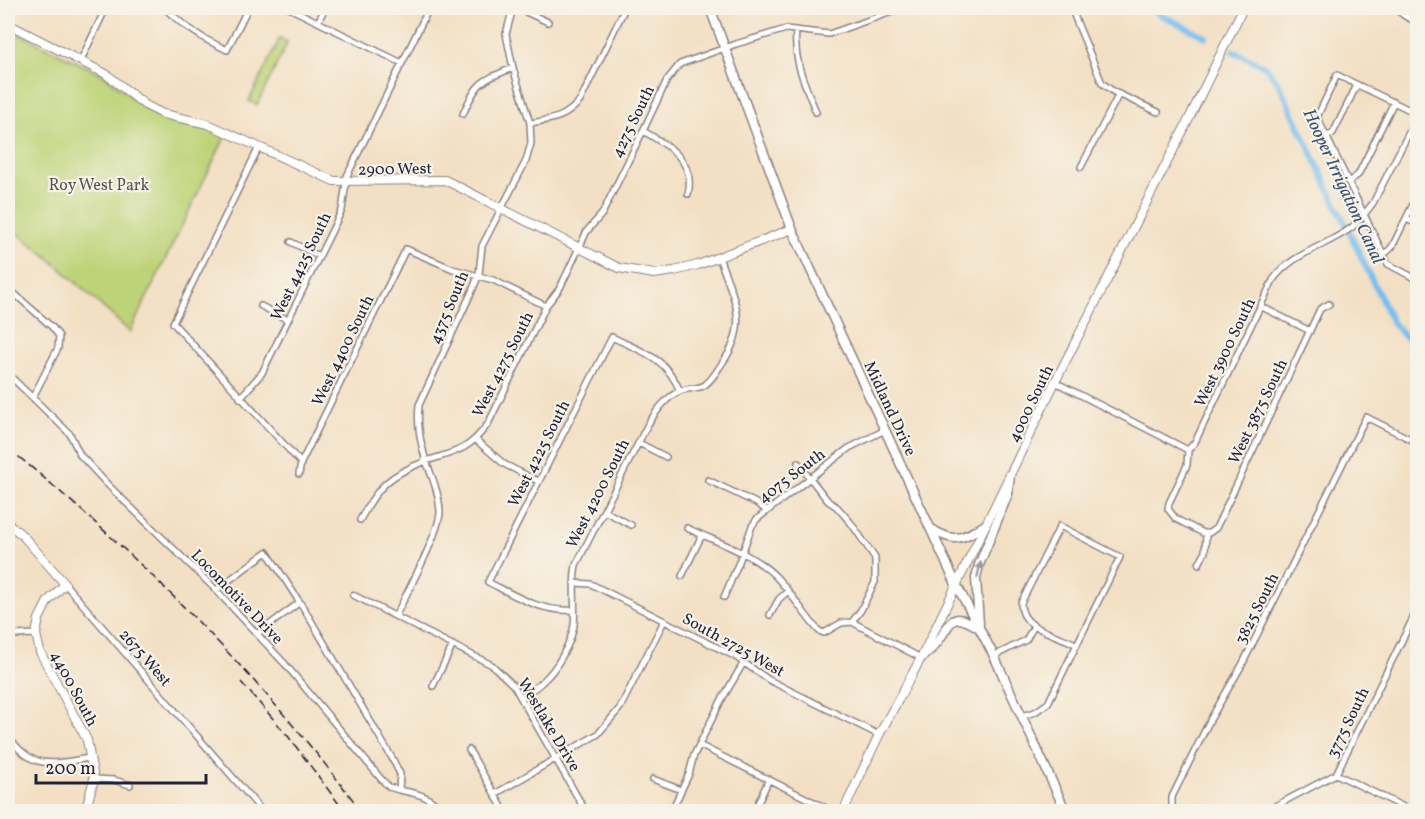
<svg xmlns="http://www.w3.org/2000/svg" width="1425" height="819" font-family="Vollkorn,serif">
  <rect width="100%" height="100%" fill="#f7f3e8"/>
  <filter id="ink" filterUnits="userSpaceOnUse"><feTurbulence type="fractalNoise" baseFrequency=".0167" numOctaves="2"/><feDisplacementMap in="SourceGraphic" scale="12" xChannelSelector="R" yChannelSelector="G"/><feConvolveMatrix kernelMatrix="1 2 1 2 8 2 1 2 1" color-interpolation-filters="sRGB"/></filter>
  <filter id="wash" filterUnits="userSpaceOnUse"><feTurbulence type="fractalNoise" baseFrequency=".008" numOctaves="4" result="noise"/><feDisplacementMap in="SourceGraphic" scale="24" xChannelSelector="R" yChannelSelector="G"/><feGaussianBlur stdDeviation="1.35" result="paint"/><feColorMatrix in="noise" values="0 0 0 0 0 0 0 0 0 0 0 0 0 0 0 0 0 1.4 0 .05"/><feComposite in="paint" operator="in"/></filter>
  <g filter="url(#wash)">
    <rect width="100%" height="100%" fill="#f3e0c4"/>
    <path fill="#bdd377" stroke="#707a59" stroke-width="1.5" d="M8 29 104 75 147 109 163 118 213 129 226 135 130 332 48 257 8 226Z
      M280 38 287 42 284 50 257 105 249 101Z"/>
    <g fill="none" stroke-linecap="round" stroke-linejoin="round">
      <path stroke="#76beee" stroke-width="6" d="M1150 8 1161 15 1206 37
        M1233 51 1266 67 1279 84 1392 322 1403 335 1418 344"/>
    </g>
  </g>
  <g filter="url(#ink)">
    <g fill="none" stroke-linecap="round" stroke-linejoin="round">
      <g stroke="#8a8180" stroke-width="8">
        <path id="street" d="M164 8 184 25 205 39 227 50 248 8
          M289 8 402 63
          M517 8 548 22
          M1071 8 1102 83 1114 92 1158 112
          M1394 8 1405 16 1418 23
          M318 22 325 8
          M796 30C793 62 805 84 816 112
          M81 60 106 8
          M463 114C477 82 480 81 513 68
          M1418 114 1337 75 1317 117 1388 264 1418 280
          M530 123C553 119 564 119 580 101L625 8
          M643 131C668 145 696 161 688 194
          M1326 137 1333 133 1357 85
          M259 147 173 323 301 463
          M1081 167 1119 94
          M1348 182 1358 175 1394 102
          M1406 219 1418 224
          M291 242 319 256
          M1383 253 1387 252 1392 247 1418 194
          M8 288 52 327 59 336 58 348 33 397
          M1329 304 1320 309 1313 324 1216 528 1209 533H1203L1176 519 1168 509 1169 503 1187 465 1188 450 1195 442 1273 280C1292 253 1325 247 1351 228 1360 221 1366 212 1373 203L1418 115
          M261 306 288 320
          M1260 306 1310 331
          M8 374 70 434 80 455 108 485 216 590 285 664 382 780 389 787 399 790
          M1055 382 1188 450
          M240 398 262 373 342 210 347 176 429 8
          M476 440 504 464 538 481
          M639 443 666 457
          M798 463 828 501 837 507 851 523 875 558V582L861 610 852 622
          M299 474 301 463 406 249 453 269 493 280 546 306
          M708 480 756 503 766 510
          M604 511 631 525
          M360 520C378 486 389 475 426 461 420 441 417 425 419 405L473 289 479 274 482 246 526 161 531 143 530 123 513 68 506 34 513 8
          M687 528C718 543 755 553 779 580 794 596 804 615 819 631L824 633 841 623 852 622
          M1199 564 1205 552 1206 534
          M682 576 702 535
          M574 583 591 584 734 656 769 680 879 735
          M65 584 263 812
          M216 590 267 552 306 612 392 758 400 774 399 790C418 794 430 795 442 812
          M353 595 492 665 514 686 586 812
          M724 597 739 562 752 526 757 519 849 448 885 430
          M574 610C542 613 516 596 488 582L612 337C644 353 665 356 680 391
          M396 615C406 595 441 530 440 511 439 493 432 477 426 461 457 451 468 451 488 424L546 306 560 288 587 231 602 214 643 131 667 80 680 64 736 44 786 29 829 34 903 8
          M770 615 779 599 787 592
          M852 622 921 658
          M8 632 15 635 36 634
          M257 634 300 602
          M994 656 1026 640 1034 626
          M433 686 453 645
          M520 697C528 692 537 688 543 681 557 669 571 643 574 625 576 605 572 585 576 565L648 424C656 412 666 397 680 391 687 388 696 389 703 386 711 382 716 372 721 365 751 323 734 301 719 257
          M1022 716 1035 712 1048 703 1120 557 1060 526 1021 603C1020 630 1059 634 1077 645
          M8 736C34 772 52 763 91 758
          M699 745 834 812
          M469 750 505 812
          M1336 774 1414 812
          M94 779 114 780 130 785
          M653 779 681 790
          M495 794 598 734 620 708 664 621
          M671 812 689 774 694 755 721 701 744 662
          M754 812 769 779
          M1172 812V797L1210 720 1242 665 1366 417 1418 443
          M1264 812 1336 774 1418 608"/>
      </g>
      <g stroke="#8a8180" stroke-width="10">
        <path id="secondary" d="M8 24 106 74 145 105 163 114 208 124 334 181 445 180 619 268 654 274 674 271 698 265 792 229
          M8 523 23 536 65 584 48 601 39 619 36 634 40 652 87 740 94 779 85 812
          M843 812 879 735 921 658 1055 382 1186 125 1243 8"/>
      </g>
      <g stroke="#8a8180" stroke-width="11">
        <path id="primary" d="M710 8 792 229 956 584 994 656 1066 812
          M930 528C954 544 962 539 985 525
          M979 624 976 578 979 565 1008 494 1010 474
          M921 658C925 654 931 650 935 645 952 625 948 608 979 628"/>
      </g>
      <use href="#street" stroke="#fff" stroke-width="5"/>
      <use href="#secondary" stroke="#fff" stroke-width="8"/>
      <use href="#primary" stroke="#fff" stroke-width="8"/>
      <path stroke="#22223b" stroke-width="1.5" stroke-dasharray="9 4.5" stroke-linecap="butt" d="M8 448C136 552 263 679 362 812
        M241 682 288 736 345 812"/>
    </g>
    <defs><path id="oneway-solid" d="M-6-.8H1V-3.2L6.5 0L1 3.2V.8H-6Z" transform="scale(1.5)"/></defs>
    <use fill="#9c9ca7" href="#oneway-solid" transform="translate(979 570) rotate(-77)"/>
  </g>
  <g text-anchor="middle" stroke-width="4.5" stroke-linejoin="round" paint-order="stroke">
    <g font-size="16" fill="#22223b" stroke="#f7f3e8">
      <text transform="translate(632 121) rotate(-64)" y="6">4275 South</text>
      <text transform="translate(395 168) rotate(-1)" y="6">2900 West</text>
      <text transform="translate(300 266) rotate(-64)" y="6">West 4425 South</text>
      <text transform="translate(448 307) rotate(-67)" y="6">4375 South</text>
      <text transform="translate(342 350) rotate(-64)" y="6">West 4400 South</text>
      <text transform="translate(1224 352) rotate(-64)" y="6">West 3900 South</text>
      <text transform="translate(502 364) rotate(-63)" y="6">West 4275 South</text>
      <text transform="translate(1030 403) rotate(-64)" y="6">4000 South</text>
      <text transform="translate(891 408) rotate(65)" y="6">Midland Drive</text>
      <text transform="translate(1257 411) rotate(-64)" y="6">West 3875 South</text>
      <text transform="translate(538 453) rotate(-63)" y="6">West 4225 South</text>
      <text transform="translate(791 475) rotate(-37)" y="6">4075 South</text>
      <text transform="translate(597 493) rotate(-63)" y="6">West 4200 South</text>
      <text transform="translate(238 596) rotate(46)" y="6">Locomotive Drive</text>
      <text transform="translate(1256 608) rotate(-63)" y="6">3825 South</text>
      <text transform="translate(734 644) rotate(29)" y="6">South 2725 West</text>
      <text transform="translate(146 657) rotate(49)" y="6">2675 West</text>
      <text transform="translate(75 688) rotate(62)" y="6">4400 South</text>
      <text transform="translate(1347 722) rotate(-64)" y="6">3775 South</text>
      <text transform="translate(550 724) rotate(59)" y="6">Westlake Drive</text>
    </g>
    <g font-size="16" fill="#50574d" stroke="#f7f3e8">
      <text x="99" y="190">Roy West Park</text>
    </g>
    <g font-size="18" font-style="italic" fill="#3b5171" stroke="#f7f3e8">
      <text transform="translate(1344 186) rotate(65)" y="6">Hooper Irrigation Canal</text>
    </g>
  </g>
  <rect width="1425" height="819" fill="none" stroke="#f7f3e8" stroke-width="30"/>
  <path d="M36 774v9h170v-9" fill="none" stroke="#22223b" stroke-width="3"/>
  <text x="45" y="774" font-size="18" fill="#22223b" stroke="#f7f3e8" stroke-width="4.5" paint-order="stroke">200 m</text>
</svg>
